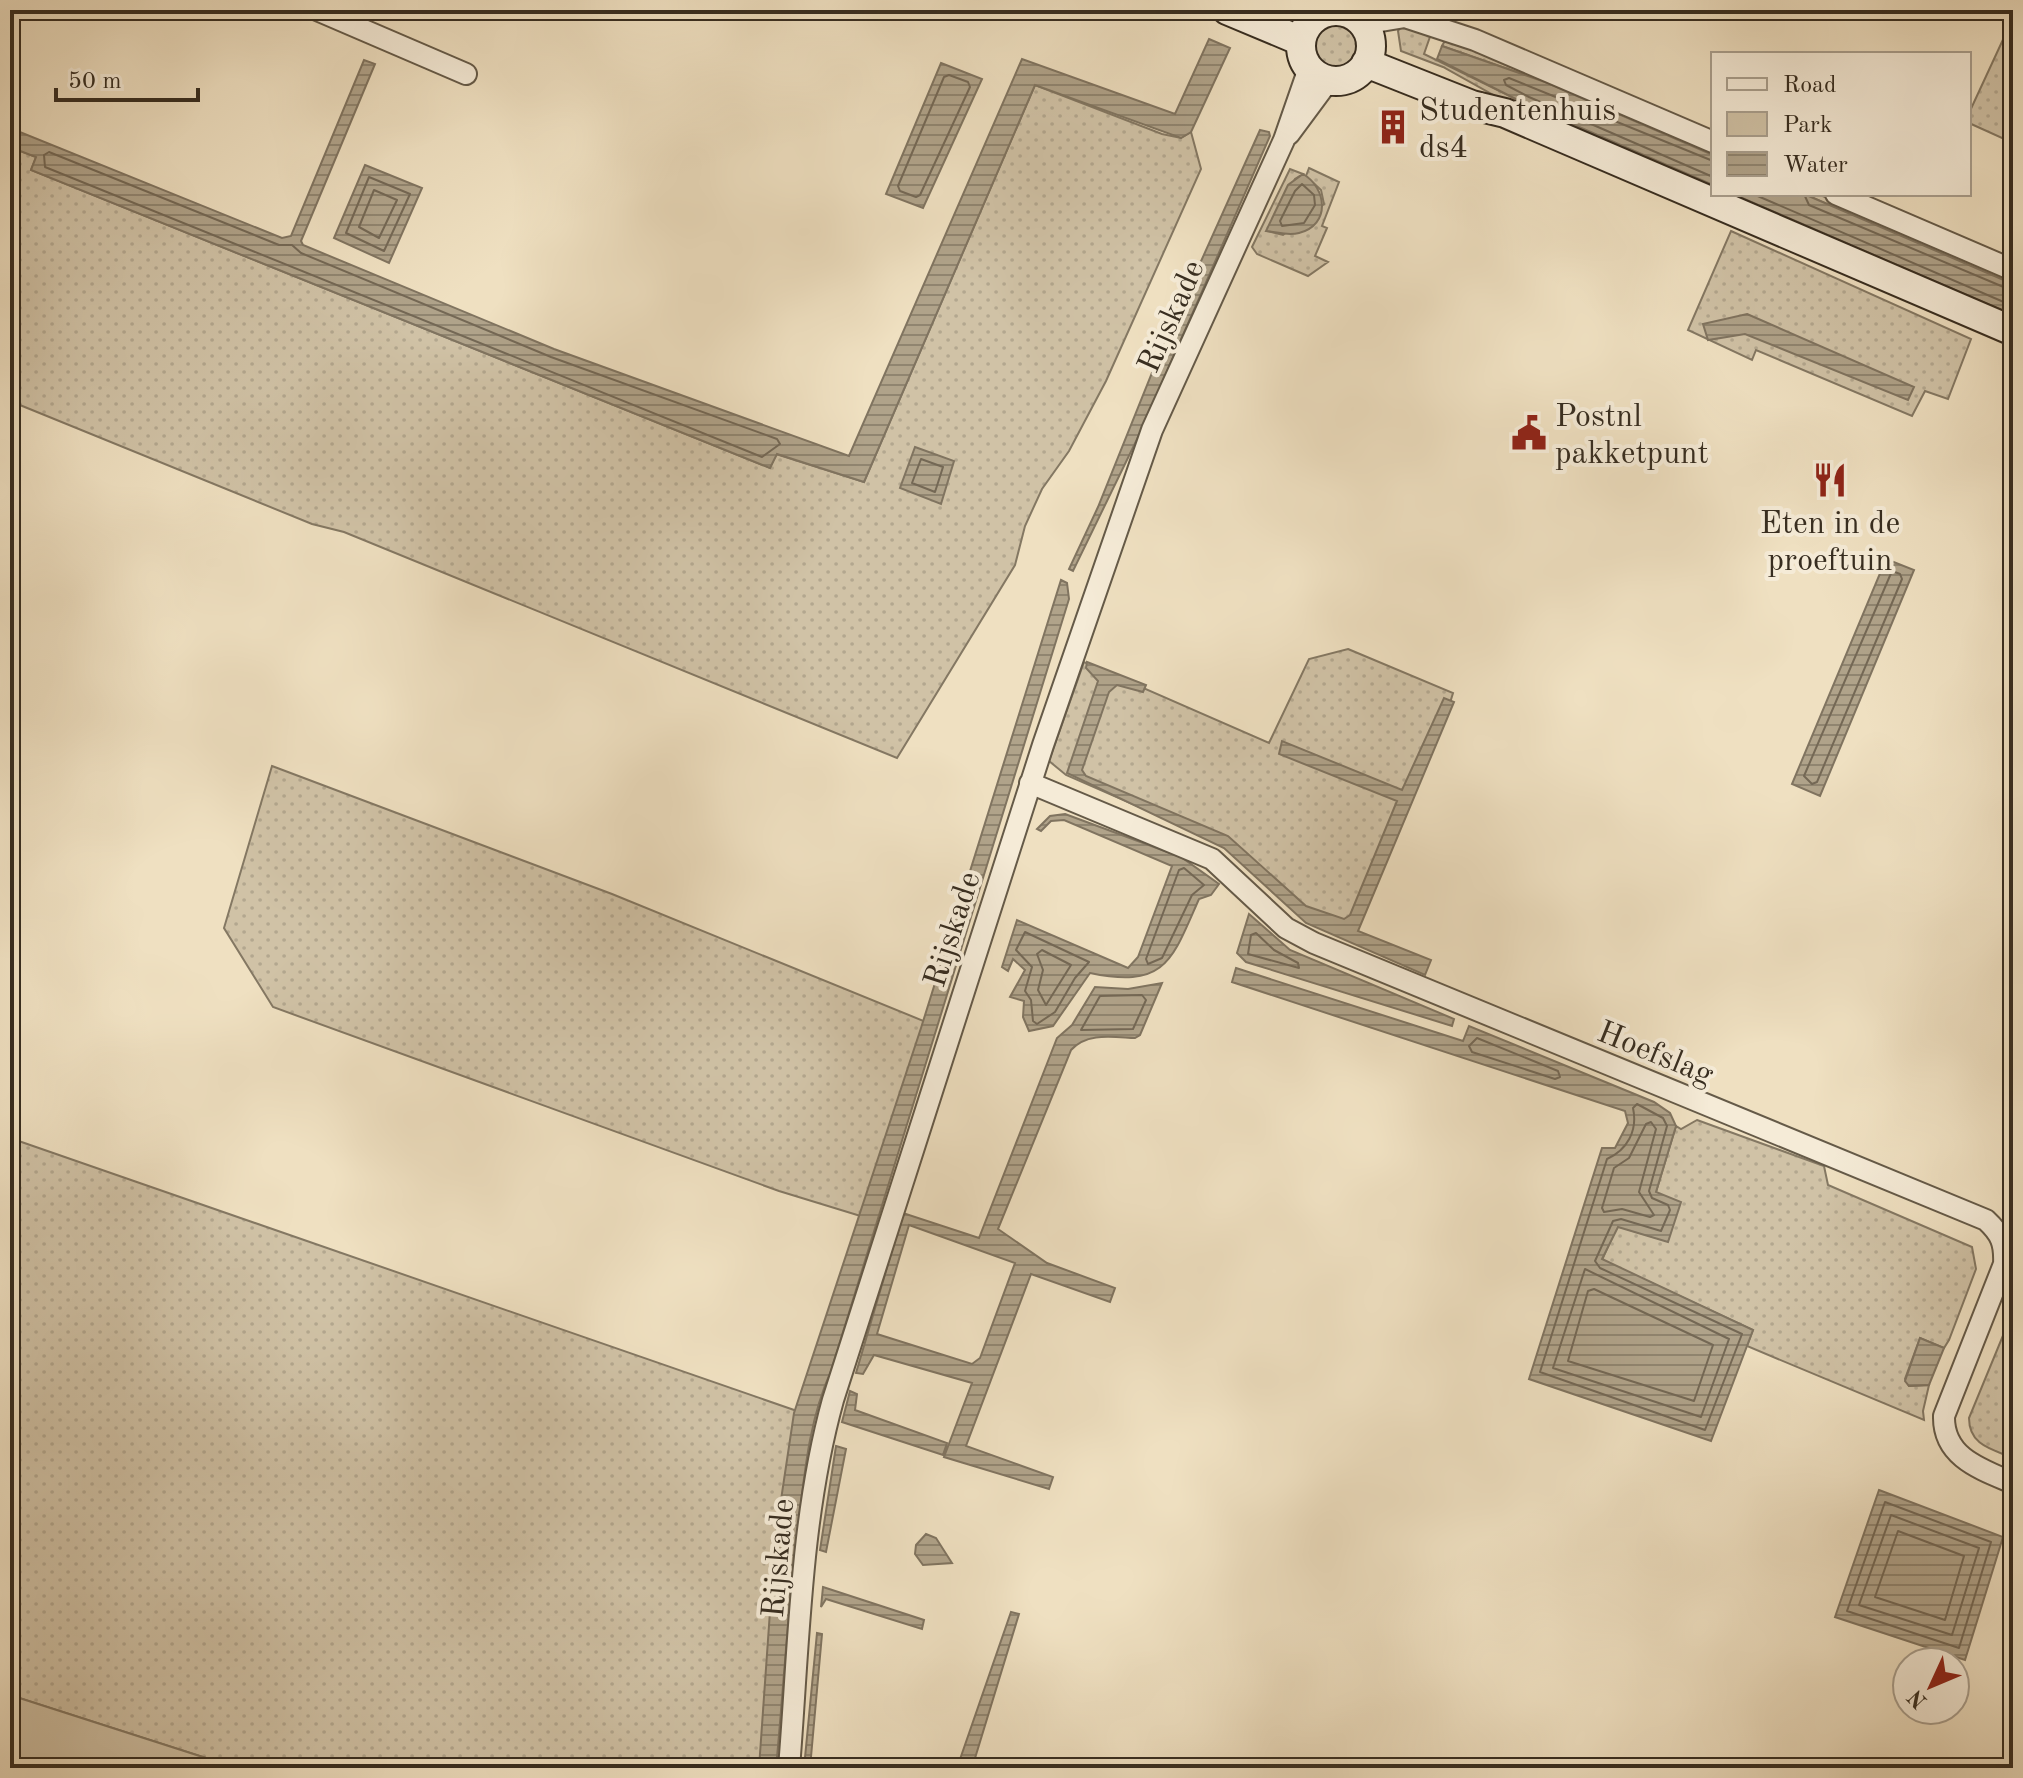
<svg xmlns="http://www.w3.org/2000/svg" width="2023" height="1778" font-family="'Old Standard TT',serif">
  <defs>
    <pattern id="grass-dots" width="8" height="8" patternUnits="userSpaceOnUse" patternTransform="scale(2)"><rect width="8" height="8" fill="#d0c2a6"/><path d="M2 2h.1M6 6h.1" fill="none" stroke="#b3a78f" stroke-width="1.8" stroke-linecap="round"/></pattern>
    <pattern id="water-rules" width="6" height="5" patternUnits="userSpaceOnUse" patternTransform="scale(2)"><rect width="6" height="5" fill="#b0a38a"/><path d="M0 2.5h6" fill="none" stroke="#908570"/></pattern>
  </defs>
  <rect width="100%" height="100%" fill="#efe0c1"/>
  <filter id="stains"><feTurbulence type="fractalNoise" baseFrequency=".0025" numOctaves="4"/><feColorMatrix values="0 0 0 0 .2 0 0 0 0 .09 0 0 0 0 .02 0 0 0 .5 -.17"/></filter>
  <radialGradient id="worn" r=".72"><stop offset=".6" stop-color="#630" stop-opacity="0"/><stop offset="1" stop-color="#630" stop-opacity=".3"/></radialGradient>
  <path fill="url(#grass-dots)" stroke="#847863" stroke-width="2" d="M2013 18V143L1969 123V113Z
    M1402 25 1432 31 1424 54 1526 104 1713 185V190L1515 107 1443 67 1401 51 1398 31Z
    M1315 46a21 21 0 1 1 42 0a21 21 0 1 1-42 0Z
    M1447 37 1713 148V155L1545 82 1442 46Z
    M1035 85 1162 134 1181 138 1191 132 1201 169 1106 381 1069 451 1042 489 1025 526 1015 565 897 758 344 532 312 524 10 401V147L36 157 31 170 770 468 776 454 864 482Z
    M1309 168 1339 182 1322 226 1327 228 1315 256 1328 262 1308 276 1257 254 1252 247 1290 169 1303 174 1295 179 1267 231 1283 235 1324 204 1321 190 1306 176Z
    M1722 194H1733L2013 315V320Z
    M1804 194H1818L2013 278V284Z
    M1731 231 1971 339 1948 399 1925 391 1912 416 1756 350 1752 360 1688 330Z
    M1348 649 1453 693 1446 716 1351 932 1301 915 1224 844 1066 775 1049 761 1084 662 1269 743 1309 659Z
    M272 766 612 894 926 1022 867 1218 779 1191 273 1007 224 928Z
    M1697 1120 1824 1166 1828 1185 1972 1247 1976 1269 1949 1340 1944 1348 1920 1338 1905 1379 1909 1386 1929 1385 1923 1411 1924 1420 1747 1346 1753 1330 1602 1260 1617 1226 1667 1241 1656 1192 1676 1126 1681 1129Z
    M10 1138 797 1411 760 1768H237L10 1695Z
    M2009 1321 2013 1322V1458C1991 1449 1969 1445 1969 1418Z
    M817 1402 827 1408 783 1768H776C786 1646 793 1523 817 1402Z"/>
  <path fill="#d0c2a6" stroke="#847863" stroke-width="2" d="M10 1695 237 1768H10Z"/>
  <path fill="url(#water-rules)" stroke="#807460" stroke-width="2" fill-rule="evenodd" d="M1209 39 1230 48 1191 132 1181 138 1035 85 864 482 777 454 770 468 31 170 36 157 10 147V128L282 238 291 236 364 60 375 64 301 241 303 245 554 349 849 456 1022 59 1175 114Z
    M1442 46 1545 82 1713 155V185L1526 104 1437 59Z
    M941 63 982 79 923 208 886 194Z
    M1260 130 1269 132 1270 136 1141 431 1073 571 1069 569 1098 507 1162 348Z
    M365 165 422 188 389 263 334 238Z
    M1303 174C1327 188 1331 225 1299 233 1287 236 1278 232 1266 231L1288 185Z
    M1733 194H1804L2013 284V315Z
    M1747 314 1914 387 1908 400 1745 334 1708 340 1703 324Z
    M915 447 954 461 941 504 900 488Z
    M1886 559 1914 570 1820 796 1792 784Z
    M1061 580 1067 583 1069 599 831 1371C810 1418 805 1468 799 1519 788 1602 784 1685 776 1768H759L775 1540 794 1413 921 1028Z
    M1087 662 1146 685 1143 692 1117 685 1109 692 1082 770 1086 776 1228 836 1306 906 1344 919 1350 915 1397 801 1279 754 1282 741 1402 790 1444 698 1454 702 1358 931 1431 960 1425 975 1306 923 1224 848 1067 773 1098 681 1086 668Z
    M1065 814 1181 857 1219 884 1211 895 1199 899C1172 960 1166 989 1090 973L1053 1026 1029 1031 1023 1017 1024 1001 1010 997 1025 970 1013 959 1008 971 1002 967 1017 920 1128 968 1138 957 1172 866 1064 820 1051 821 1041 831 1037 829 1050 816Z
    M1249 914 1290 950 1454 1019 1452 1026 1246 962 1237 953Z
    M1236 968 1463 1041 1469 1026 1654 1102 1670 1113 1676 1126 1656 1192 1681 1202 1668 1242 1618 1227 1602 1259 1753 1330 1711 1441 1529 1379 1602 1148H1615L1628 1123 1625 1111 1232 982Z
    M1162 983 1140 1035 1135 1038C1113 1037 1087 1032 1071 1050L998 1229 1047 1263 1115 1288 1110 1302 1031 1274 966 1446 1053 1477 1049 1489 944 1457 972 1383 874 1355 863 1374 856 1373 903 1213 979 1238 1057 1038 1072 1025 1095 987 1128 989ZM909 1225 1015 1263 980 1358 972 1364 877 1334Z
    M1920 1338 1944 1348 1929 1385 1909 1386 1905 1381Z
    M850 1391 857 1394 855 1410 947 1443 943 1455 842 1422Z
    M836 1446 846 1449 826 1552 820 1550Z
    M1879 1490 2003 1537 1965 1660 1835 1617Z
    M926 1534 936 1538 952 1563 923 1565 915 1554 916 1545Z
    M823 1587 924 1620 922 1629 826 1599 821 1607Z
    M1011 1612 1019 1614 972 1768H957Z
    M817 1633 822 1634 810 1768H804Z"/>
  <g fill="none" stroke-linecap="round" stroke-linejoin="round">
    <path stroke="#746855" stroke-width="2" d="M949 75 968 82 970 87 920 195 916 197 900 191 898 186 944 77Z
      M49 152 279 245H292L301 253 551 357 777 439 780 444 762 457 45 167 44 155Z
      M1713 161 1509 78 1504 80 1506 85 1529 97 1713 177
      M369 177 410 194 384 251 346 233Z
      M1302 184 1314 195 1315 205 1304 223 1282 226 1280 221 1295 191Z
      M374 190 397 200 379 238 359 227Z
      M1753 194 2013 306
      M1804 194 1809 205 2013 291
      M921 459 943 467 935 492 912 483Z
      M1892 571 1900 574 1902 579 1817 782 1812 784 1804 776Z
      M1184 868 1204 885 1192 895 1162 958 1148 964 1146 959 1179 870Z
      M1025 932 1089 962 1075 978 1055 1012 1037 1024 1033 1021 1031 1000 1025 991 1032 967 1016 950Z
      M1256 933 1274 950 1298 963 1299 968 1248 954 1251 935Z
      M1042 950 1071 965 1046 1005 1038 990 1043 970 1037 954Z
      M1142 995 1146 1000 1133 1029 1081 1030 1100 996Z
      M1477 1038 1558 1071 1560 1077 1555 1079 1472 1052 1469 1046Z
      M1637 1104 1663 1118 1667 1126 1649 1191 1652 1198 1668 1205 1670 1210 1661 1231 1621 1219 1613 1221 1595 1261 1600 1268 1742 1334 1705 1430 1540 1372 1607 1159C1627 1150 1638 1131 1633 1108Z
      M1651 1122 1656 1129 1639 1192 1654 1215 1650 1217 1622 1209 1604 1212 1602 1208 1614 1168 1629 1158 1646 1124Z
      M1585 1269 1729 1339 1701 1417 1553 1368Z
      M1594 1289 1713 1345 1694 1401 1568 1361 1588 1291Z
      M1885 1502 1991 1542 1959 1648 1847 1611Z
      M1891 1515 1979 1548 1952 1635 1859 1605Z
      M1898 1531 1964 1556 1945 1620 1875 1597Z"/>
    <g stroke="#655a48" stroke-width="24">
      <path id="street" d="M317 10 466 74
        M1339 11V10
        M1363 24 1405 17 1475 40 1713 142
        M1289 134 1329 80
        M1836 194 2013 270
        M1030 783 1212 859 1286 928 1314 943 1986 1220C2001 1234 2005 1243 2004 1264L1944 1416C1943 1457 1980 1469 2013 1483
        M789 1768C799 1646 800 1519 833 1400L1043 745 1152 430 1284 140 1309 68"/>
    </g>
    <g stroke="#372d20" stroke-width="32">
      <path id="secondary" d="M1227 10 1301 41
        M1301 46a35 35 0 1 1 70 0a35 35 0 1 1-70 0Z
        M1366 63 1472 105 1505 113 2013 331"/>
    </g>
    <use href="#street" stroke="#f5ebd7" stroke-width="20"/>
    <use href="#secondary" stroke="#f5ebd7" stroke-width="28"/>
  </g>
  <defs>
    <g id="building-bare" transform="scale(2.76)"><path d="M-4-6H4V6H1V3H-1V6H-4ZM-2.5-4.3h1.7v1.8h-1.7ZM.8-4.3h1.7v1.8H.8ZM-2.5-1h1.7V.8h-1.7ZM.8-1h1.7V.8H.8Z" fill="#8f2418" stroke="#f5ebd7" stroke-width="2.5" paint-order="stroke"/></g>
    <g id="civic-bare" transform="scale(2.76)"><path d="M-.6-6.5H3V-4.5H.6V-3L4-1V1h2V6H-6V1h2V-1L-.6-3ZM-1.2 2.5V6h2.4V2.5Z" fill="#8f2418" stroke="#f5ebd7" stroke-width="2.5" paint-order="stroke"/></g>
    <g id="restaurant-bare" transform="scale(2.76)"><path d="M-5-6h1v4h1v-4h1v4h1v-4h1v5L-1.5 .5V6h-2V.5L-5-1ZM5-6V6H3V1.5H1.5Q1.5-4 5-6Z" fill="#8f2418" stroke="#f5ebd7" stroke-width="2.5" paint-order="stroke"/></g>
  </defs>
  <g fill-rule="evenodd">
    <use href="#building-bare" x="1393" y="127"/>
    <use href="#civic-bare" x="1529" y="433"/>
    <use href="#restaurant-bare" x="1830" y="480"/>
  </g>
  <g text-anchor="middle" stroke-width="8" stroke-linejoin="round" paint-order="stroke">
    <g font-size="32" fill="#372d20" stroke="#f5ebd7" text-anchor="start">
      <text x="1419" y="120">Studentenhuis<tspan x="1419" dy="37">ds4</tspan></text>
      <text x="1555" y="426">Postnl<tspan x="1555" dy="37">pakketpunt</tspan></text>
      <text x="1830" y="533" text-anchor="middle">Eten in de<tspan x="1830" dy="37">proeftuin</tspan></text>
    </g>
    <g font-size="32" fill="#372d20" stroke="#f5ebd7">
      <text transform="translate(1170 316) rotate(-66)" y="11">Rijskade</text>
      <text transform="translate(951 929) rotate(-72)" y="11">Rijskade</text>
      <text transform="translate(1656 1052) rotate(22)" y="11">Hoefslag</text>
      <text transform="translate(777 1558) rotate(-85)" y="11">Rijskade</text>
    </g>
  </g>
  <rect width="2023" height="1778" fill="none" stroke="#efe0c1" stroke-width="40"/>
  <rect x="12" y="12" width="1999" height="1754" fill="none" stroke="#372d20" stroke-width="4"/>
  <rect x="20" y="20" width="1983" height="1738" fill="none" stroke="#372d20" stroke-width="2"/>
  <rect x="1711" y="52" width="260" height="144" fill="#f5ebd7" stroke="#a99f8e" stroke-width="2"/>
  <rect x="1727" y="78" width="40" height="12" fill="#f5ebd7" stroke="#a99f8e" stroke-width="2"/>
  <text x="1783" y="92" font-size="24" fill="#372d20">Road</text>
  <rect x="1727" y="112" width="40" height="24" fill="#d0c2a6" stroke="#a99f8e" stroke-width="2"/>
  <text x="1783" y="132" font-size="24" fill="#372d20">Park</text>
  <rect x="1727" y="152" width="40" height="24" fill="url(#water-rules)" stroke="#a99f8e" stroke-width="2"/>
  <text x="1783" y="172" font-size="24" fill="#372d20">Water</text>
  <g transform="translate(1931 1686) rotate(226)"><circle r="38" fill="#f5ebd7" stroke="#a99f8e" stroke-width="2"/>
  <path d="M0-6L14 30L0 20L-14 30Z" fill="#8f2418"/>
  <text y="-12" font-size="22" font-weight="bold" text-anchor="middle" fill="#372d20">N</text>
  </g>
  <path d="M56 88v12h142v-12" fill="none" stroke="#372d20" stroke-width="4"/>
  <text x="68" y="88" font-size="24" fill="#372d20" stroke="#f5ebd7" stroke-width="6" paint-order="stroke">50 m</text>
  <rect width="100%" height="100%" filter="url(#stains)"/>
  <rect width="100%" height="100%" fill="url(#worn)"/>
</svg>
